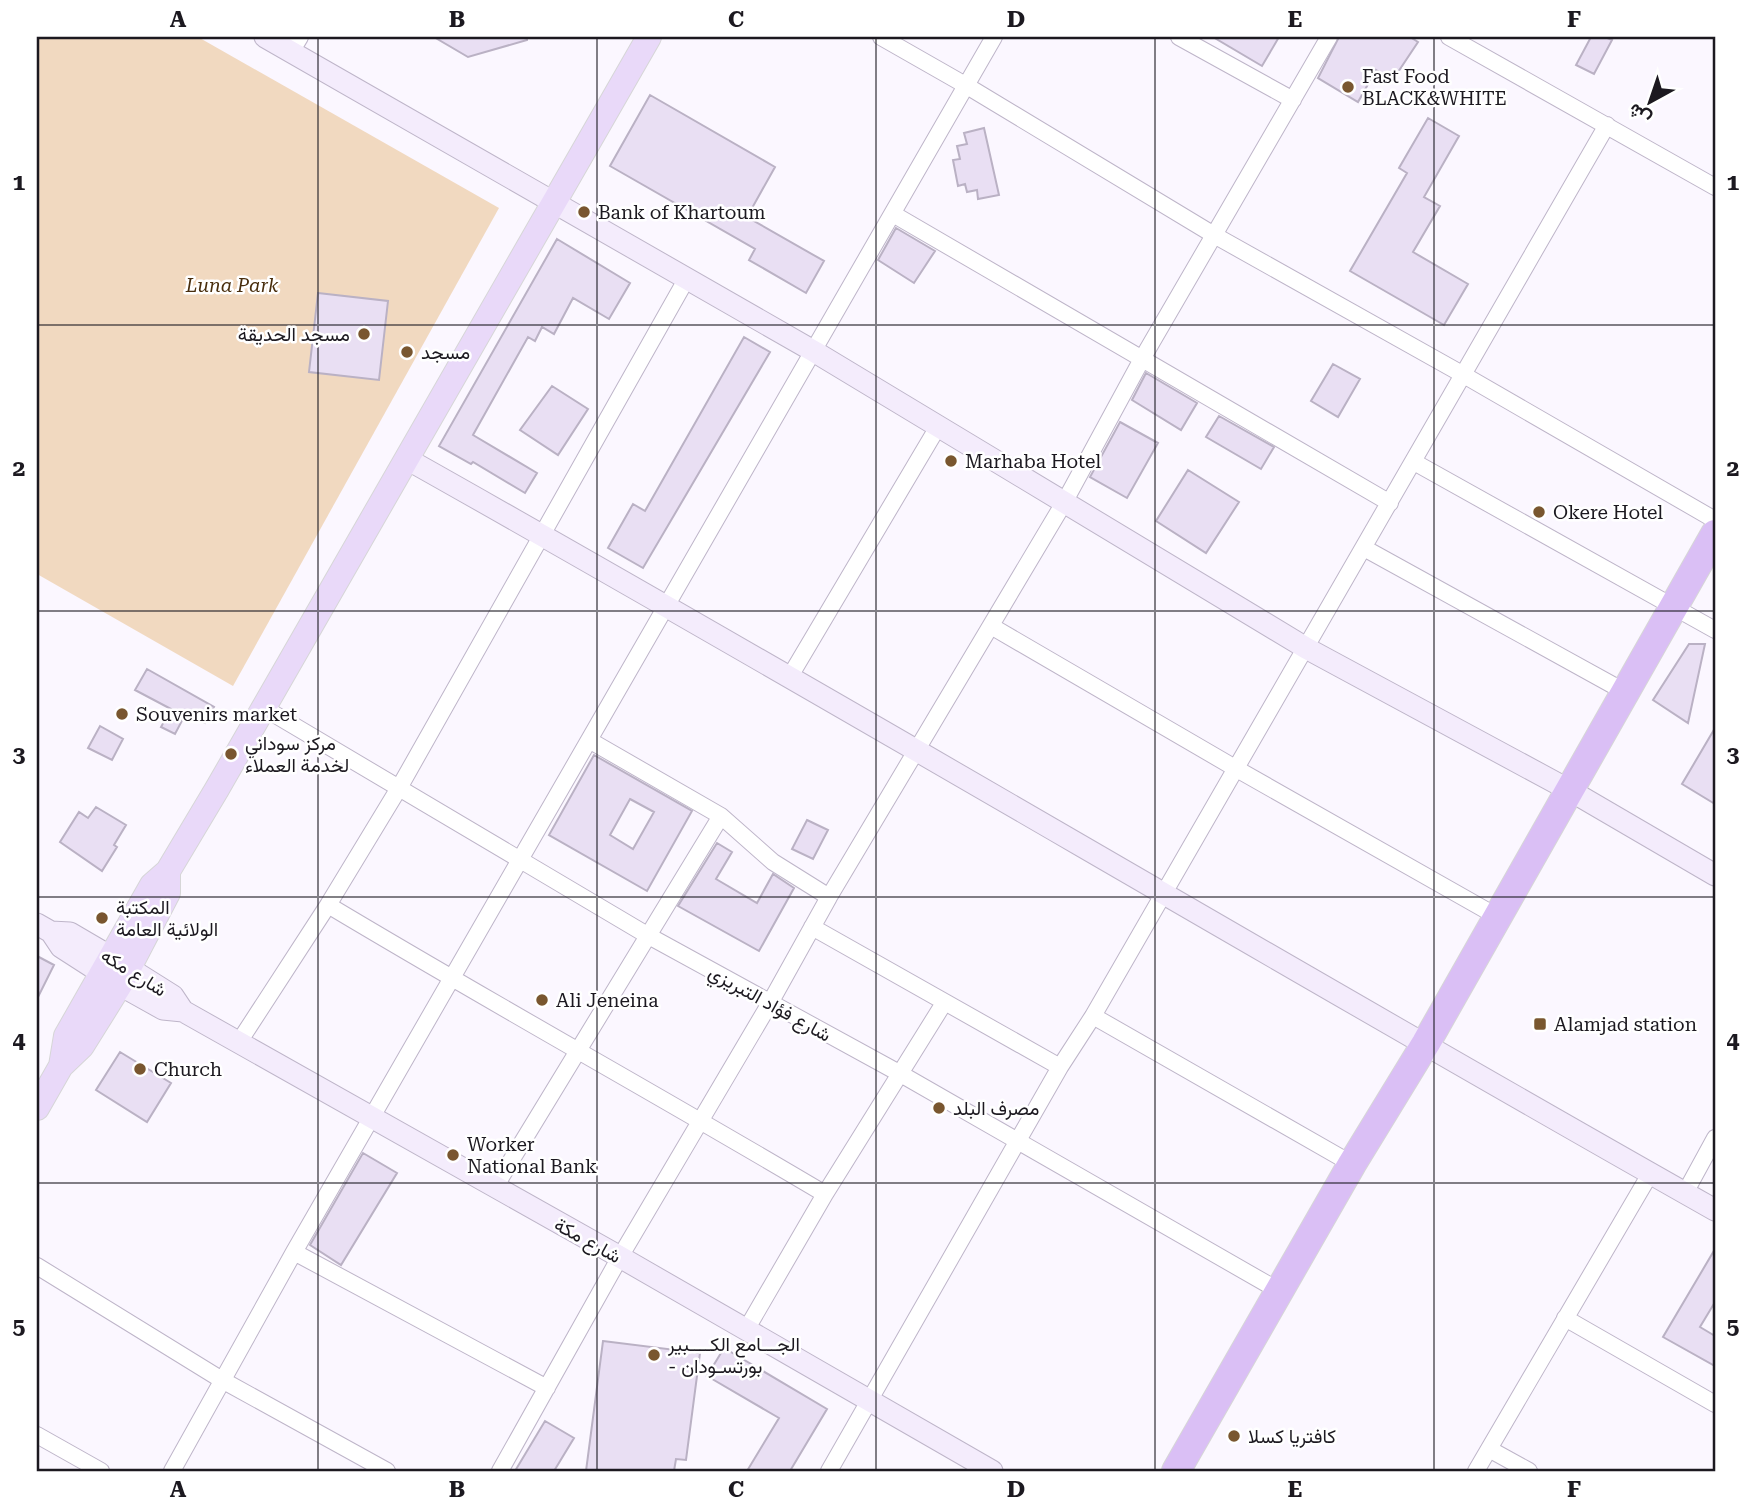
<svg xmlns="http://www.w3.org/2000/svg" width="1752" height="1508" font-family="'Roboto Serif',Vazirmatn,serif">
  <rect width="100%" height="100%" fill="#fbf7ff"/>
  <path fill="#f1d9c0" d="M37 37H198L499 208 233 686 37 574Z"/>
  <path fill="#e9dff3" stroke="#bab1c4" stroke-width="2" fill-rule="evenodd" d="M434 37H527V40L468 57Z
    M1213 37H1279L1262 66Z
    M1339 37H1410L1418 42 1392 81 1376 70 1358 102 1318 78Z
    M1591 37H1605L1612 40 1594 74 1576 65Z
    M650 95 775 167 747 217 824 261 806 293 749 260 755 249 610 166Z
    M1428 118 1459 136 1424 197 1440 206 1413 252 1468 284 1444 325 1350 271 1407 173 1399 168Z
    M984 128 999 195 978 199 977 190 967 192 965 184 958 186 953 160 960 159 957 146 967 144 964 133Z
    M896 228 935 251 914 283 878 260Z
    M557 239 630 283 609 319 573 298 554 334 542 327 535 341 528 337 473 435 537 473 525 493 473 462 471 464 439 446Z
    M318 293 388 301 379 380 309 372Z
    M744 337 770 352 643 568 608 548 633 504 645 511Z
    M1333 364 1360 379 1338 417 1311 401Z
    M1146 373 1197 403 1181 430 1132 400Z
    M552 386 588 409 558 455 520 430Z
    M1219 416 1274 447 1261 469 1206 437Z
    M1120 422 1158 443 1127 498 1090 477Z
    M1188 470 1239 502 1206 553 1156 521Z
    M1689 644H1705L1688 723 1653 700Z
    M147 669 214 707 205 723 186 713 175 734 161 727 171 709 135 690Z
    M100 726 123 739 112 760 88 748Z
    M1715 728V804L1682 784Z
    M594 755 692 811 647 891 549 835ZM630 799 654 812 633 849 610 835Z
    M96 807 126 825 114 845 117 847 102 871 60 842 79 812 88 818Z
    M807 820 828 830 813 859 792 849Z
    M717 843 732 852 716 879 757 903 773 874 794 888 759 951 678 906Z
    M37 956 54 965 37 999Z
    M120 1052 171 1083 147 1122 96 1090Z
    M363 1153 397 1173 341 1265 310 1245Z
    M1715 1249V1302L1700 1327 1715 1336V1366L1663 1337Z
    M603 1341 700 1353 686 1460 676 1459 674 1471H586Z
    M724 1348 827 1409 790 1471H747L779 1418 707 1376Z
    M545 1421 574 1438 554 1471H515Z"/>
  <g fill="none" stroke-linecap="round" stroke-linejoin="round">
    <g stroke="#beb5c9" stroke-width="18">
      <path id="street" d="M881 37 967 86 1214 235 1462 374 1715 520
        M1179 37 1293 100
        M1449 37 1715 187
        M291 52 300 37
        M893 214 1390 503
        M1414 462 1715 630
        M1364 548 1627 693
        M991 626 1235 768 1498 917
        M789 678 939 425
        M264 708 647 935 899 1073 1281 1292
        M589 740 721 816 773 862 829 897
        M328 905C493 1004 660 1096 825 1194
        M812 927 1060 1067
        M1093 1016 1352 1164
        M239 1042 328 905 399 788 687 278
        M495 1187 721 816
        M1685 1193 1715 1138
        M294 1252 547 1388
        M37 1266 222 1380 387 1471
        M1565 1318 1715 1404
        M746 1330 825 1194 944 1003
        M37 1435 101 1471
        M1489 1449 1529 1471
        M172 1471 294 1252 994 37
        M500 1471 620 1257 770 1003 829 897 1065 501 1142 359 1329 37
        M829 1471 1060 1067 1093 1016 1607 125
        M1476 1471 1650 1174"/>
    </g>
    <g stroke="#beb5c9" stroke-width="23">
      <path id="secondary" d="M265 37 815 352 1306 648 1571 791 1715 875
        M407 459C845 705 1277 963 1715 1210
        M37 924 51 932 70 933 111 957 173 996 183 1011
        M51 932 61 947 120 985 163 1009 183 1011 620 1257 992 1471"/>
    </g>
    <g stroke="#d6d6d7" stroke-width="26">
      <path id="primary" d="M61 1066 66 1036 152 885 168 871 217 789 649 37
        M37 1108 61 1066 82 1046 120 985 168 893V871"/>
    </g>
    <g stroke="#d6d6d7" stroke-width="30">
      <path id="highway" d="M1176 1471 1352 1164 1426 1043 1715 534"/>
    </g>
    <use href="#street" stroke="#fff" stroke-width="16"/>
    <use href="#secondary" stroke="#f4ecfc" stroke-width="21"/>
    <use href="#primary" stroke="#e9d9f9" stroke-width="24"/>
    <use href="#highway" stroke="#dabff5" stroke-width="28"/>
  </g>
  <path fill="none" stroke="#1c1920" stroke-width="2" stroke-opacity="0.55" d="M318 37V1471M597 37V1471M876 37V1471M1155 37V1471M1434 37V1471M37 325H1715M37 611H1715M37 897H1715M37 1183H1715"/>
  <g fill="#79562f" stroke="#fff" stroke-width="2.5">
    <circle cx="1348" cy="87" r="7"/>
    <circle cx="584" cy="212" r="7"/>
    <circle cx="364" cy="334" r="7"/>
    <circle cx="407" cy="352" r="7"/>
    <circle cx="951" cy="461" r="7"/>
    <circle cx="1539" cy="512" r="7"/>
    <circle cx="122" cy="714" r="7"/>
    <circle cx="231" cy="754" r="7"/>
    <circle cx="102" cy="918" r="7"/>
    <circle cx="542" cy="1000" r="7"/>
    <rect x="1533" y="1017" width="14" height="14" rx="3.5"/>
    <circle cx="140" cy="1069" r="7"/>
    <circle cx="939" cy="1108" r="7"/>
    <circle cx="453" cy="1155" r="7"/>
    <circle cx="654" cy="1355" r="7"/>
    <circle cx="1234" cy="1436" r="7"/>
  </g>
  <g text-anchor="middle" stroke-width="5" stroke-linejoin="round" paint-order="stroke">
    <g font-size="19" fill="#1c1920" stroke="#fff" text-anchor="start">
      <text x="1362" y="83">Fast Food<tspan x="1362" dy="22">BLACK&amp;WHITE</tspan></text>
      <text x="598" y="219">Bank of Khartoum</text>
      <text x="350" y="341" text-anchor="end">مسجد الحديقة</text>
      <text x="421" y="359">مسجد</text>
      <text x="965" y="468">Marhaba Hotel</text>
      <text x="1553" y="519">Okere Hotel</text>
      <text x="136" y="721">Souvenirs market</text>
      <text x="245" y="750">مركز سوداني<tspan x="245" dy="22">لخدمة العملاء</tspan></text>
      <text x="116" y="914">المكتبة<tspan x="116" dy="22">الولائية العامة</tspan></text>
      <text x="556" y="1007">Ali Jeneina</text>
      <text x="1554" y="1031">Alamjad station</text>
      <text x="154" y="1076">Church</text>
      <text x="953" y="1115">مصرف البلد</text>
      <text x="467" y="1151">Worker<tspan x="467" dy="22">National Bank</tspan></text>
      <text x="668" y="1351">الجـــامع الكــــبير<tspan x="668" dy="22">- بورتسـودان</tspan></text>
      <text x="1248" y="1443">كافتريا كسلا</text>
    </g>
    <g font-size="19" font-style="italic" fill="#492e0d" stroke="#fff">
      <text x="232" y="292">Luna Park</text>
    </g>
    <g font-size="19" fill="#1c1920" stroke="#fff">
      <text transform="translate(134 972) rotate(32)" y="7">شارع مكه</text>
      <text transform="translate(770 1003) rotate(29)" y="7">شارع فؤاد التبريزي</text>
      <text transform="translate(588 1240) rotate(29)" y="7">شارع مكة</text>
    </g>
  </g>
  <rect width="1752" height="1508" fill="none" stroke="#ffffff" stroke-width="77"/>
  <g transform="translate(1650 102) rotate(220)" stroke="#ffffff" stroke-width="5" paint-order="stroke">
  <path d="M0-5L12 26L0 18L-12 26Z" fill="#1c1920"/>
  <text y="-10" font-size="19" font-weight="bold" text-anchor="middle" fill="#1c1920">ش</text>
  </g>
  <rect x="38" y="38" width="1676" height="1432" fill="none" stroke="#1c1920" stroke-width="2.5"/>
  <g font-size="23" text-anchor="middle" font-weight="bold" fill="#1c1920">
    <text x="178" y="27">A</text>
    <text x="457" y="27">B</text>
    <text x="736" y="27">C</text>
    <text x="1016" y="27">D</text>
    <text x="1295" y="27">E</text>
    <text x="1574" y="27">F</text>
    <text x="19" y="190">1</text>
    <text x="1733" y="190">1</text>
    <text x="19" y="476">2</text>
    <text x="1733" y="476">2</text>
    <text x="19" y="762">3</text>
    <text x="1733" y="762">3</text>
    <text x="19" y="1048">4</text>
    <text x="1733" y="1048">4</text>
    <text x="19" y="1334">5</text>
    <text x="1733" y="1334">5</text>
    <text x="178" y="1497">A</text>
    <text x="457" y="1497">B</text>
    <text x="736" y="1497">C</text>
    <text x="1016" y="1497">D</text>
    <text x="1295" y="1497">E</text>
    <text x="1574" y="1497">F</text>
  </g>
</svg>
